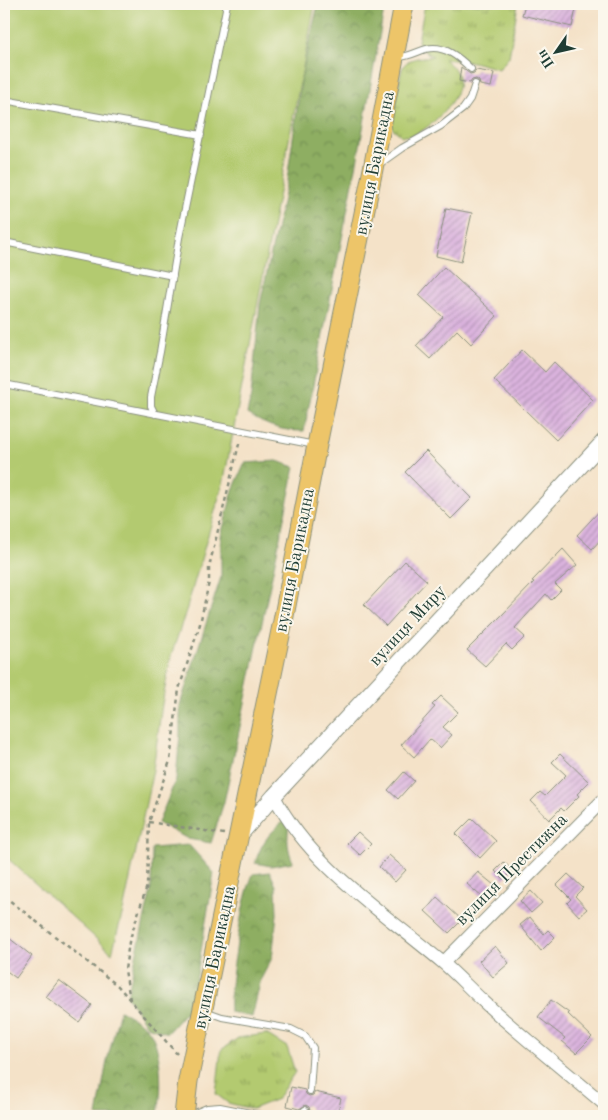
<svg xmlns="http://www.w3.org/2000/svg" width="608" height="1120" font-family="'Old Standard TT',serif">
  <defs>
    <pattern id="grass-tufts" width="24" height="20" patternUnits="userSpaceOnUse" patternTransform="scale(1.25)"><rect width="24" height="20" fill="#b3ca6f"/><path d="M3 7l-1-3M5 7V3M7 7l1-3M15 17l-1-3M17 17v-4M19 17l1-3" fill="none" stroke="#91a55c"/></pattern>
    <pattern id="forest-crowns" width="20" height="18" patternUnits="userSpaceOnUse" patternTransform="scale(1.25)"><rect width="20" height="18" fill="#8eae62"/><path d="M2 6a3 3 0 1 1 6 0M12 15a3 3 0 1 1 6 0" fill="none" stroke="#738f52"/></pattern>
    <pattern id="building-hatch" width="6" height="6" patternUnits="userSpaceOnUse" patternTransform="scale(1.25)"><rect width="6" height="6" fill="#dbb3de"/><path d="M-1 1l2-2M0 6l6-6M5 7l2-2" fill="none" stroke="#b193b5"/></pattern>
  </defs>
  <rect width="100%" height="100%" fill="#fbf7ec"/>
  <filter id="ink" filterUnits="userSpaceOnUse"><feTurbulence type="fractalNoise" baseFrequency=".02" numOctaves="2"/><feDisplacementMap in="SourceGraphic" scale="10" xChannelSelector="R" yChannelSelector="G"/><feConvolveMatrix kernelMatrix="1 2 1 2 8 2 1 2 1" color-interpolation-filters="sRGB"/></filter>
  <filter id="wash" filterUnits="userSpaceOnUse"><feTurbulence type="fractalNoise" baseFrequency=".0096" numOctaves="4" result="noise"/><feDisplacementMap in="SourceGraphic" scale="20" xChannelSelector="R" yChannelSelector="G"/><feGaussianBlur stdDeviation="1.12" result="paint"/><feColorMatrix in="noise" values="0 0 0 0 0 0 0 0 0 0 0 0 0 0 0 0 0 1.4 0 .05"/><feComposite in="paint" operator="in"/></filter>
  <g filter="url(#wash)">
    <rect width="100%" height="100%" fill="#f4e2c8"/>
    <path fill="url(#grass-tufts)" stroke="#698452" d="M425 4H518L509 57 499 69 473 62 444 59C450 65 456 68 458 77 464 96 431 128 414 135 410 136 406 136 402 136L392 128C394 116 399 72 404 65 411 57 424 57 433 56L424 51 418 41Z
      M266 1034 287 1047 295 1072 277 1099 252 1109 228 1103 216 1094 221 1050 238 1038Z"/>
    <path fill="url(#forest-crowns)" stroke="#56764b" d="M318 4H385L358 157 304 431C280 431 268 426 247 414L251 396 260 304 287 180 302 74Z
      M277 461 295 467 224 802 211 843 188 839 158 823 176 779 180 734V705L221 577V536L233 490 245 463Z
      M286 819 289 824C287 838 287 849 293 862L271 866 255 863C263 840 268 835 286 819Z
      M189 845 214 873 192 1005 167 1033 147 1026 127 996 151 890 152 848Z
      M270 872 276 886 277 914 272 958 261 979 252 1017 230 1012C229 991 233 970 236 950 240 922 243 900 253 874Z
      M120 1010C128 1015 138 1020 146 1027 163 1043 163 1095 157 1116H97L107 1061Z"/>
    <path fill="#b3ca6f" stroke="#698452" d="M4 4H315L224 480 186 611 171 656 162 704 153 770 124 907 112 953 4 855Z"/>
    <g id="blocks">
      <path fill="url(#building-hatch)" d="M525 4H577L572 27 522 15Z
        M461 67 470 74 474 73 476 70 494 73 491 87 480 85 479 81 476 79 472 80 470 83 459 81Z
        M446 208 472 213 461 262 436 256Z
        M444 267 497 316 471 344 457 330 430 359 416 346 443 317 419 295Z
        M522 350 545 372 554 362 593 400 556 440 494 380Z
        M426 451 472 498 451 519 405 472Z
        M604 506V536L592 549 577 535Z
        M563 549 577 565 555 584 561 590 551 600 546 594 515 628 525 637 512 650 506 644 485 666 467 650 502 615 534 582 532 581Z
        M405 561 427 581 386 626 364 605Z
        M441 696 458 712 443 727 452 735 440 748 430 739 414 757 401 745 435 707 432 705Z
        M560 754 589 782 577 794 579 796 564 811 561 808 549 820 531 801 540 792 545 796 566 775 552 762Z
        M404 772 414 781 398 799 388 790Z
        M472 818 496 841 480 858 456 834Z
        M358 832 371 844 360 855 347 843Z
        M389 855 406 870 395 882 379 867Z
        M504 862 512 870 504 879 495 871Z
        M478 872 494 885 483 898 467 884Z
        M568 874 583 888 575 896 587 909 579 916 567 903 571 899 557 885Z
        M531 891 542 903 531 913 520 901Z
        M437 897 462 920 449 933 425 911Z
        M530 917 544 934 548 930 555 937 541 951 520 925Z
        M4 934 32 956 16 978 4 969Z
        M495 946 509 963 493 977 479 961Z
        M59 980 92 1005 79 1022 46 997Z
        M551 1000 569 1013 568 1014 592 1037 576 1053 562 1041 565 1038 538 1017Z
        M291 1087 305 1090 306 1094 309 1096 313 1095 315 1092 341 1098 337 1116 310 1111 309 1107 306 1105 299 1109 287 1106Z"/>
    </g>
  </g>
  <g filter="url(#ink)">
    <use href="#blocks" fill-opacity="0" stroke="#8a907e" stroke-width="1"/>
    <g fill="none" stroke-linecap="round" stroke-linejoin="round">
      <g stroke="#8a907e" stroke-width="8">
        <path id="service" d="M396 57C407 58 416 52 426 49 444 44 460 58 471 69
          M4 100 201 135
          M378 165 402 148 441 126 463 109 470 99 475 84
          M4 242 173 276
          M4 384 315 445
          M155 414 151 406V397L160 352 179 238 227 4
          M205 1011 222 1017 291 1029 305 1036 313 1048 310 1091
          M188 1116 207 1108 220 1107 266 1116
          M298 1116 305 1110"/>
      </g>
      <g stroke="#8a907e" stroke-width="14">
        <path id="minor" d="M274 796C311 867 382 911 442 962 456 974 469 988 483 1001 522 1037 564 1070 604 1104
          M443 963 604 799"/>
      </g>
      <g stroke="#8a907e" stroke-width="17">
        <path id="tertiary" d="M239 836 274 796 604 441"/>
      </g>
      <g stroke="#8a907e" stroke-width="21">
        <path id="primary" d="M184 1116 188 1081 283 621 317 445 373 169 404 4"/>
      </g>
      <path stroke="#8a907e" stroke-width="2.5" stroke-dasharray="4 4" stroke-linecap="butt" d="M149 822 224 834
        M4 896 118 986 177 1054
        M130 1000 125 970 129 942 147 886 149 822 170 761 179 689 200 624 209 582V567L240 440"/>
      <use href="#service" stroke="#fff" stroke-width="6"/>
      <use href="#minor" stroke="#fff" stroke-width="12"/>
      <use href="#tertiary" stroke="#fff" stroke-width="15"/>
      <use href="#primary" stroke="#edc569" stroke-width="19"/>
    </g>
  </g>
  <g text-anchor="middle" stroke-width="4" stroke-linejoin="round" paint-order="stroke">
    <g font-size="18" fill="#1f3d34" stroke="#fbf7ec">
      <text transform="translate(374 163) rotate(-79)" y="6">вулиця Барикадна</text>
      <text transform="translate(294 560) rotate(-79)" y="6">вулиця Барикадна</text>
      <text transform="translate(407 625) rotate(-47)" y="6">вулиця Миру</text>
      <text transform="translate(511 869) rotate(-45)" y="6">вулиця Престижна</text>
      <text transform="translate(214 957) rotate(-78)" y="6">вулиця Барикадна</text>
    </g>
  </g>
  <rect width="608" height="1120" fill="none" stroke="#fbf7ec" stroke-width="20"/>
  <g transform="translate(556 52) rotate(236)" stroke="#fbf7ec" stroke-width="4" paint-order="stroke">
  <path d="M0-4L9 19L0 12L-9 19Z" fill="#1f3d34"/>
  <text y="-8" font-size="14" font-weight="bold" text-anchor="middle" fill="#1f3d34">Пн</text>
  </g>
</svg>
